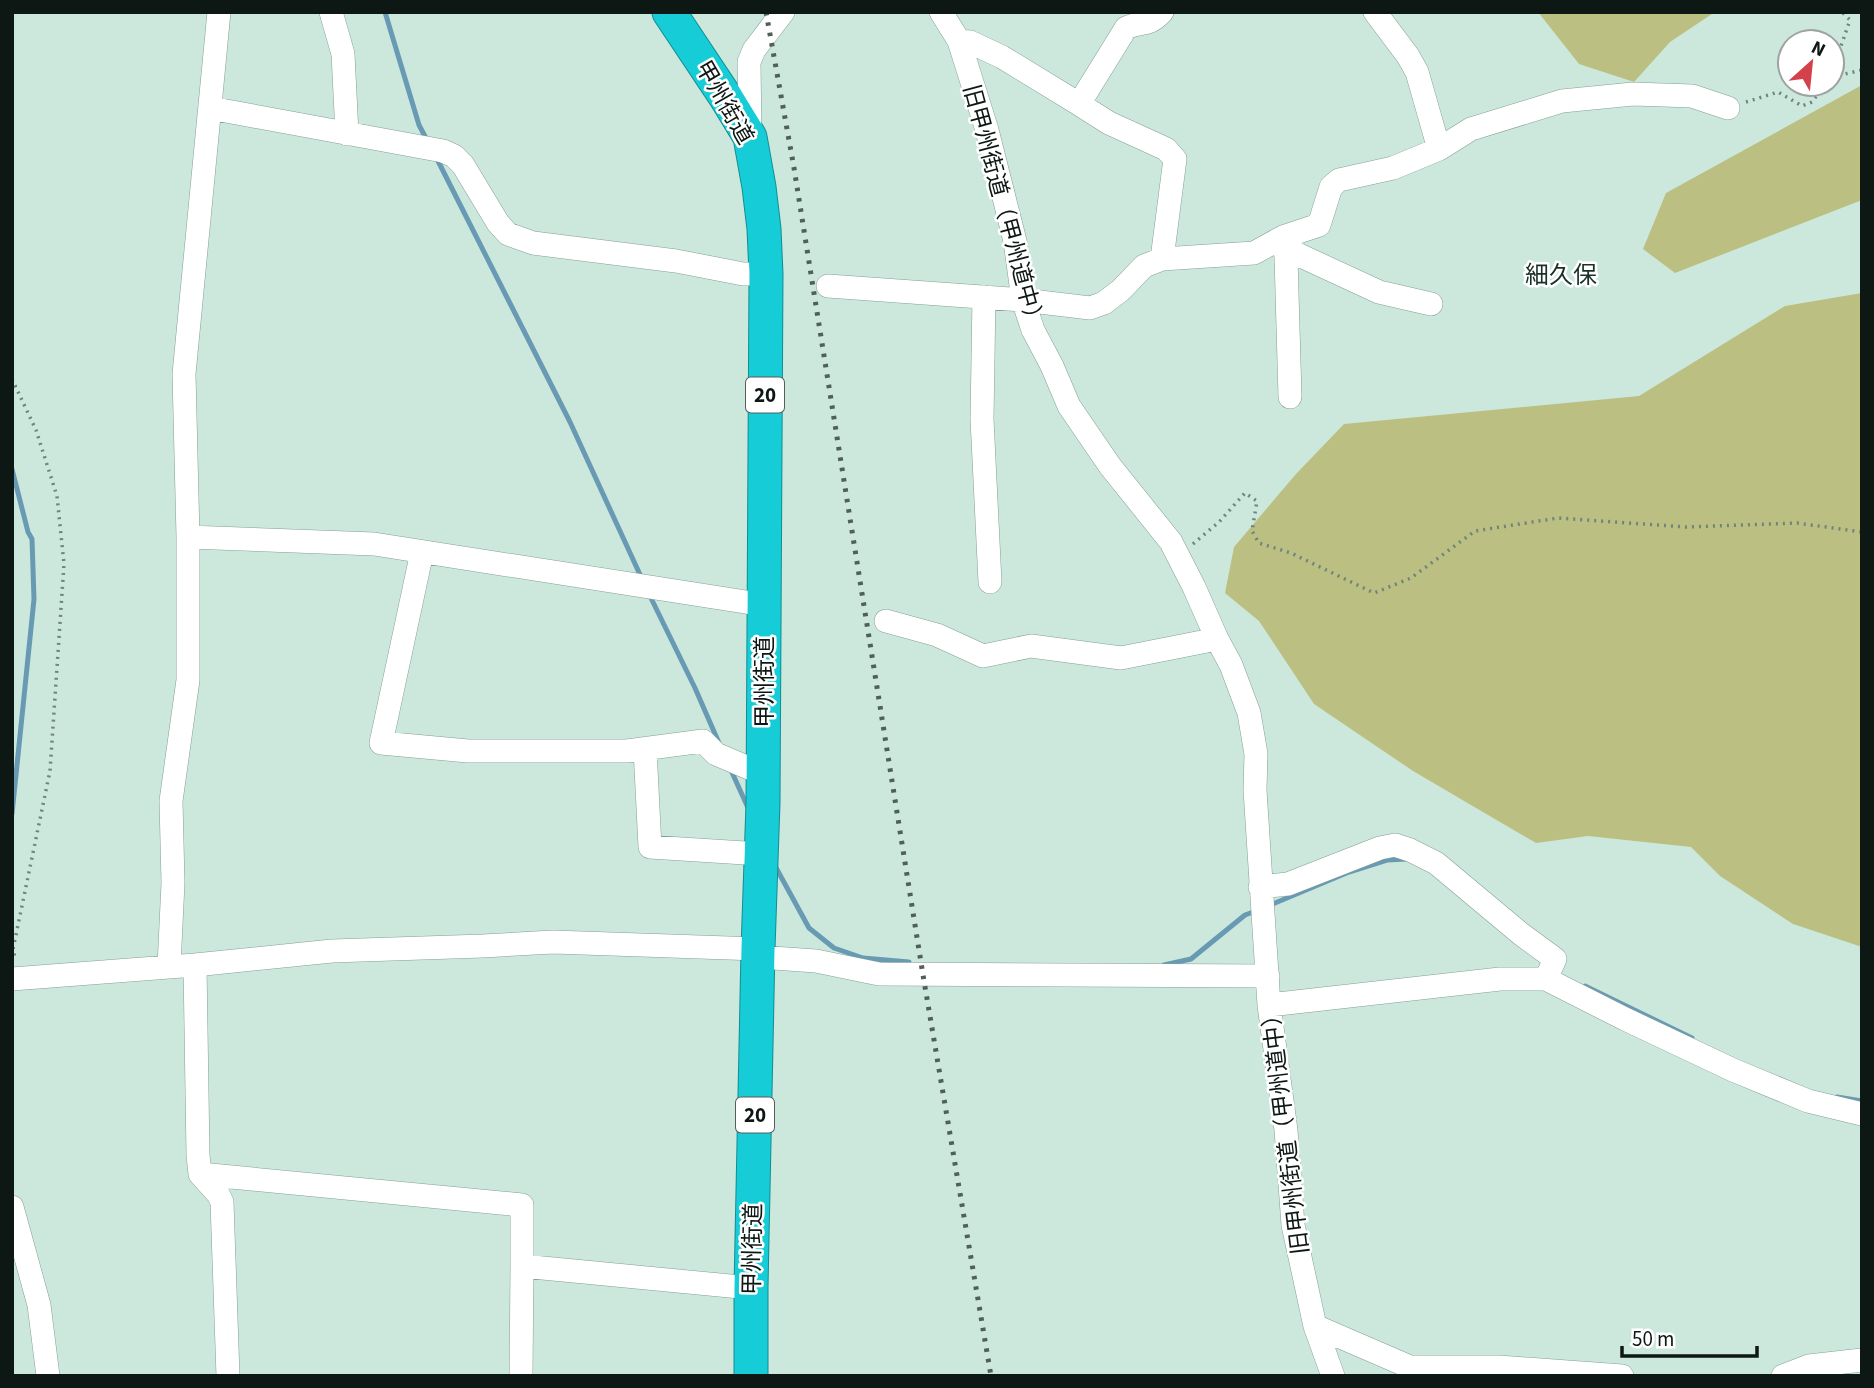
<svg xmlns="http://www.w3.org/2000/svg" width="1874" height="1388" font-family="'Source Sans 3','Noto Sans JP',sans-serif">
  <rect width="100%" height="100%" fill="#cce8dd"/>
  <path fill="#bbc082" d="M1538 12H1715L1670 42 1634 82 1579 64Z
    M1862 85V200L1675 273 1643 249 1666 193Z
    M1862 293V947L1793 924 1720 876 1691 847 1588 836 1536 843 1413 771 1314 704 1259 621 1225 593 1234 547 1296 474 1344 424 1639 396 1785 306Z"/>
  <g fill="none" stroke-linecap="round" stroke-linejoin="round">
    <path stroke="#689bb3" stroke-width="5" d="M385 12 419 125 428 142
      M436 157 570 422 642 579
      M12 469 28 532 32 539 34 599 12 814
      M649 594 695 688 719 743
      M730 768 749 810
      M774 864 809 928 834 948 863 958 909 962
      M1268 906 1349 872 1387 860 1407 859
      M1164 965 1191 959 1245 915 1256 911
      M1585 986 1692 1038
      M1837 1097 1862 1101"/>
    <g stroke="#859f96" stroke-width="24">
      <path id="minor" d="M331 12 343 54 347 134
        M941 12 959 41 987 130 1015 241 1023 300 1033 330 1052 366 1069 406 1110 466 1171 542 1194 587 1217 639 1231 665 1249 713 1256 754 1255 790 1269 1005 1286 1130 1293 1225 1315 1326 1333 1376
        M1375 12 1408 56 1417 72 1439 149
        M959 41 970 42 1002 57 1079 104 1126 28C1142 20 1147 28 1162 12
        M1079 104 1109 123 1166 149 1175 159 1162 259
        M210 108 443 151 454 156 463 165 498 223 508 234 533 243 676 261 743 274H766
        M750 135 749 62 754 50 783 12
        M1283 237 1286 257 1290 397
        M1284 248 1379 292 1431 304
        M828 286 1023 300 1090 308 1104 303 1121 290 1144 266 1162 259 1254 253 1283 237 1319 225 1331 187 1339 180 1393 168 1439 149 1471 129 1562 101 1633 94 1692 96 1728 108
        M984 297 982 419 990 582
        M188 537 374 544 764 605
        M422 552 381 743 468 751H627L703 741 716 754 763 774
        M886 621 937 635 983 656 1031 646 1121 658 1217 639
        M645 749 650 847 761 854
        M1260 887 1288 884 1380 848 1395 845 1410 850 1436 863 1521 934 1555 959 1546 979
        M758 957 816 961 879 974 1268 976
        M195 965 198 1155 200 1174 218 1194 222 1202 228 1376
        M169 966 173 883 171 801 188 680V537L184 374 219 12
        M12 979 195 965 332 951 483 946 553 942 758 949
        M1269 1005 1500 979H1546L1625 1019 1733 1070 1808 1101 1862 1114
        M200 1174 522 1205V1266L751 1288
        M12 1207 39 1305 48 1376
        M1315 1326 1410 1367H1499L1622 1376
        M521 1376 522 1266
        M1783 1376 1809 1366 1862 1360"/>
    </g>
    <g stroke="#138d92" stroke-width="35">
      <path id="highway" d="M669 12 725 96 750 137 759 187 764 229 766 274 763 803 758 949 751 1288V1376"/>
    </g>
    <path stroke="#70837c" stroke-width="3.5" stroke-dasharray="2 5" stroke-linecap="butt" d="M1832 72 1850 20 1842 12
      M1832 77 1862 70
      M1746 102 1778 92 1802 106 1812 102 1825 84
      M12 379 36 430 57 496 64 564 50 771 13 949 15 958
      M1193 544 1219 522 1245 493 1257 501 1252 531 1259 543 1291 553 1374 593 1411 578 1475 531 1558 518 1686 527 1797 523 1862 532"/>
    <use href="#minor" stroke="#fff" stroke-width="23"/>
    <use href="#highway" stroke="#16ccd6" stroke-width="33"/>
    <path stroke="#4f5f59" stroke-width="5" stroke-dasharray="3.5 7" stroke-linecap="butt" d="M766 12 794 168 923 975 991 1376"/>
  </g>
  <g text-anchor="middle" stroke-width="5" stroke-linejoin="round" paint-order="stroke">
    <g fill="#fff" stroke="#565d5a" stroke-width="2">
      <rect x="746" y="377.5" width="38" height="35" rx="5"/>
      <rect x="736" y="1097.5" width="38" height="35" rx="5"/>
    </g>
    <g font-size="21" font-weight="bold" fill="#0d1713">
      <text x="765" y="402">20</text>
      <text x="755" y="1122">20</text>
    </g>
    <g font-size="23" fill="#0d1713" stroke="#fff">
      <text transform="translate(725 102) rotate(60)" y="8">甲州街道</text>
      <text transform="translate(1004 207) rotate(75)" y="8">旧甲州街道（甲州道中）</text>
      <text transform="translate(764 682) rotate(-90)" y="8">甲州街道</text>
      <text transform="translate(1285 1129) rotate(-97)" y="8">旧甲州街道（甲州道中）</text>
      <text transform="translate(752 1249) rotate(-89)" y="8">甲州街道</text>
    </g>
    <g font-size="24" fill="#193029" stroke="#fff">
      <text x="1561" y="283">細久保</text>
    </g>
  </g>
  <rect width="1874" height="1388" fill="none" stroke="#0d1713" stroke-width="28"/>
  <g transform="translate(1811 63) rotate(27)"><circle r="33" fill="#ffffff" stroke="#9ea2a1" stroke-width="2"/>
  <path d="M0-5L12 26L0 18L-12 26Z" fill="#d3424b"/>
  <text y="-10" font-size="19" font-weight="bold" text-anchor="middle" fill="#0d1713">N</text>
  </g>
  <path d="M1622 1346v10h135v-10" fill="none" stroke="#0d1713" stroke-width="3.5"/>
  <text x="1632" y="1346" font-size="21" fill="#0d1713" stroke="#ffffff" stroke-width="5" paint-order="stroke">50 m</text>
</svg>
